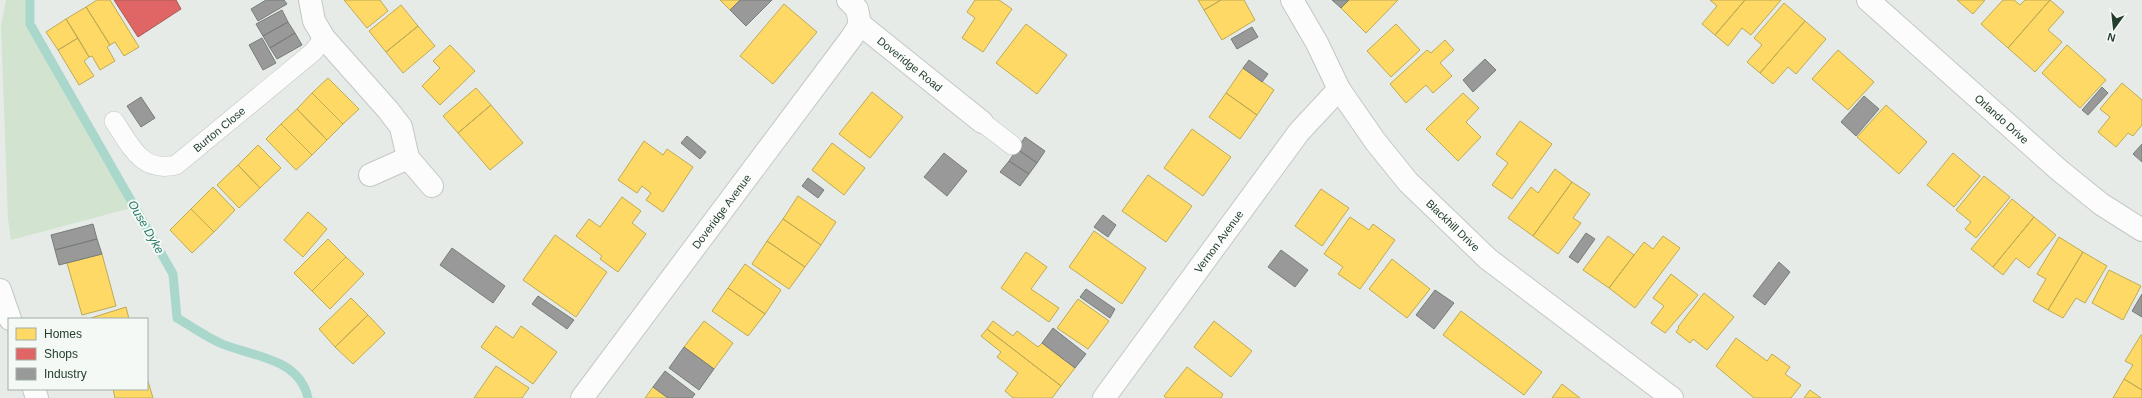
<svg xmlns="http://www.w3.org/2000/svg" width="2142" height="398" font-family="Helvetica,sans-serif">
  <rect width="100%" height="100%" fill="#e6ebe7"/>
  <path fill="#d2e3d0" d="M6 0H27V23L131 208 11 240 8 219 1 26Z"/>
  <path fill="#ffd966" stroke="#bdaa55" d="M97 0H110L139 47 124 56 115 42 110 45 86 7Z
    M344 0H380L388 11 367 28Z
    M720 0H740L730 10Z
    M975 0H999L1012 9 983 52 962 38 975 18 967 12Z
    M1198 0H1221L1204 10Z
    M1221 0H1244L1255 20 1222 40 1204 10Z
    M1349 0H1398L1366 33 1341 8Z
    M1710 0H1745L1715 35 1702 24 1717 6Z
    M1745 0H1781L1751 35 1742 28 1728 46 1715 35Z
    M1957 0H1985L1973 14Z
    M2003 0H2014L2020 5 2025 0H2050L2008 48 1981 24Z
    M2050 0 2064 12 2048 30 2062 42 2035 72 2008 48Z
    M1784 3 1805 21 1760 73 1747 62 1762 45 1754 38Z
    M784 4 817 32 773 84 740 56Z
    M401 5 418 26 386 52 369 31Z
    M86 7 110 45 107 47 115 61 100 70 92 56 89 57 66 19Z
    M66 19 78 38 58 50 46 32Z
    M1805 21 1826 39 1796 74 1788 67 1773 84 1760 73Z
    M1026 24 1067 55 1037 94 996 63Z
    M1396 24 1420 50 1391 77 1367 51Z
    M418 26 435 46 403 73 386 52Z
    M78 38 89 57 84 61 94 76 79 85 58 50Z
    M1445 40 1454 50 1440 63 1452 76 1433 93 1426 85 1406 103 1390 84 1427 50 1431 53Z
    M450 45 475 71 440 105 422 86 440 68 433 61Z
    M2067 45 2106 80 2080 108 2042 73Z
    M1838 50 1874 82 1848 110 1812 79Z
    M1243 68 1274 90 1257 115 1226 93Z
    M328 78 359 109 343 124 312 93Z
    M2122 83 2142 100V125L2133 136 2128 133 2116 147 2098 132 2110 117 2100 109Z
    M476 88 491 105 458 133 443 116Z
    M872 92 903 117 870 158 839 134Z
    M312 93 343 124 327 140 297 109Z
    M1226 93 1257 115 1240 139 1209 117Z
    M1463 93 1479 108 1466 122 1481 137 1458 161 1426 129Z
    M491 105 523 143 490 170 458 133Z
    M1886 105 1927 142 1899 174 1857 137Z
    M297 109 327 140 312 155 281 124Z
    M1520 121 1552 144 1512 199 1492 185 1508 163 1496 154Z
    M281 124 312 155 296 170 266 139Z
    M1192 129 1231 157 1203 196 1164 168Z
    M644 141 663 155 667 149 693 167 663 212 646 200 651 193 642 186 637 193 618 180Z
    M832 143 865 168 844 195 812 170Z
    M258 145 281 168 260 188 238 165Z
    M1953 153 1980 176 1954 207 1927 185Z
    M238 165 260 188 239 208 217 185Z
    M1555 169 1572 182 1533 236 1508 218 1531 187 1538 193Z
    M1148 175 1192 206 1166 242 1122 211Z
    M1984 176 2010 197 1976 238 1965 229 1971 222 1956 210Z
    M1572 182 1590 194 1573 218 1581 223 1558 254 1533 236Z
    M213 187 235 210 214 232 191 209Z
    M1321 189 1349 208 1322 246 1295 226Z
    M798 196 836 222 821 245 783 219Z
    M622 197 641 211 632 223 646 234 618 272 600 259 602 256 576 236 589 219 600 227Z
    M2012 199 2034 217 1993 267 1971 249Z
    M191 209 214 232 192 253 170 230Z
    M308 212 327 229 303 257 284 240Z
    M1350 217 1369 230 1373 224 1395 240 1360 289 1338 274 1343 267 1324 254Z
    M2034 217 2056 235 2029 268 2016 258 2003 275 1993 267Z
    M783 219 821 245 805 267 767 241Z
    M1094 231 1146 268 1122 304 1069 267Z
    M555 235 607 272 576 317 523 280Z
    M1608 236 1634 255 1609 288 1583 270Z
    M1663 236 1680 248 1635 308 1609 288 1644 242 1653 249Z
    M2059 237 2083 252 2048 310 2033 301 2046 279 2037 274Z
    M328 239 346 257 312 291 294 273Z
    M767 241 805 267 789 289 752 264Z
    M1026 252 1047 267 1031 289 1059 308 1049 322 1001 288Z
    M2083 252 2107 266 2085 303 2076 298 2063 318 2048 310Z
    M102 254 116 306 82 315 67 263Z
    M346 257 364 274 330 309 312 291Z
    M1392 259 1430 289 1407 318 1369 289Z
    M745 264 781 290 765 314 728 288Z
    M2109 270 2141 286 2123 320 2092 303Z
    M1671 274 1698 295 1665 333 1651 323 1664 306 1653 298Z
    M728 288 765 314 748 336 712 311Z
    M1704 293 1734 317 1707 350 1693 339 1690 343 1676 332 1679 328 1678 327Z
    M351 298 368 315 335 347 319 329Z
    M1078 299 1109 321 1088 349 1057 328Z
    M126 307 129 319H92L91 318Z
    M1461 311 1542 372 1524 395 1443 335Z
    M368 315 385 333 353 364 335 347Z
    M704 321 733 343 714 369 684 347Z
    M993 321 1013 336 1017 331 1038 347 1042 343 1075 368 1061 386 987 329Z
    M1214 321 1252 351 1231 377 1194 347Z
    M496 326 513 338 521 326 557 352 533 384 481 347Z
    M987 329 1061 386 1052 398H1013L1005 391 1018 373 997 357 1001 352 981 336Z
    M2141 335H2142V390L2124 379 2133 365 2125 361Z
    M1736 338 1767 361 1772 354 1790 367 1785 374 1801 385 1791 398H1754L1716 366Z
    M496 366 529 388 522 398H474Z
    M1187 367 1223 394 1221 398H1166L1164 396Z
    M147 378 153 398H115L113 389H147Z
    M2124 379 2142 390V398H2113Z
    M1562 384 1580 398H1552Z
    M653 387 668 398H645Z
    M1810 390 1821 398H1804Z"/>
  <path fill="#e06666" stroke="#a85a55" d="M114 0H176L181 9 138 37Z"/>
  <path fill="#999" stroke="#767e79" d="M266 0H284L287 4 258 21 251 9Z
    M740 0H772L746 26 730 10Z
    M1332 0H1349L1341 8Z
    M282 10 288 22 263 36 256 24Z
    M288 22 295 33 270 48 263 36Z
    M1252 27 1258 37 1237 49 1231 39Z
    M295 33 302 45 277 59 270 48Z
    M262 38 276 63 263 70 249 45Z
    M1485 59 1496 70 1473 92 1463 80Z
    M1249 60 1268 74 1262 82 1243 68Z
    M2102 87 2108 93 2088 115 2082 110Z
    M1864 96 1879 109 1856 136 1841 122Z
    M141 97 155 118 141 127 127 106Z
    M687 136 706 152 700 159 681 143Z
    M1025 137 1045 151 1037 163 1017 149Z
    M2142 144V162L2133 154Z
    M1017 149 1037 163 1029 174 1009 161Z
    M944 153 967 171 947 196 924 177Z
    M1009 161 1029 174 1020 186 1000 172Z
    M808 178 824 190 818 198 802 186Z
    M1103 215 1116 225 1108 237 1094 227Z
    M93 224 97 239 55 250 51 235Z
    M1586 233 1595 239 1578 263 1569 257Z
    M97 239 102 254 59 265 55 250Z
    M452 248 505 286 493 303 440 265Z
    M1281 250 1308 270 1295 287 1268 267Z
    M1779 262 1790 272 1765 305 1753 296Z
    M1086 289 1115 309 1110 318 1080 297Z
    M1435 290 1454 303 1434 329 1416 315Z
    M2142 294V317L2132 311Z
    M538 296 574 320 567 329 532 304Z
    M1053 328 1086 354 1075 368 1042 343Z
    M684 347 714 369 699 390 669 368Z
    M665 371 695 394 692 398H668L653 387Z"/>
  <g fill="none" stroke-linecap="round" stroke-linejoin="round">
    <path stroke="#a9d7cc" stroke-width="9" d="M30 0V24L173 274 177 318C191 326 205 336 220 343 252 357 299 357 308 398"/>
    <g stroke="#c3c8c4" stroke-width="20">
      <g id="service">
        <path id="s1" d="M114 121C131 146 141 173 176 165L313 52 324 38"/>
        <path d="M982 122 1012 145"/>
      </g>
    </g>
    <g stroke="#c3c8c4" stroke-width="24">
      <g id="minor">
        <path d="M310 0 314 21 324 38 388 110 401 127 408 158 432 186"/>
        <path id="s2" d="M848 0 857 9 860 24 982 122"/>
        <path id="s3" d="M1292 0 1317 43 1339 89 1375 141 1408 182 1488 259 1672 398"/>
        <path id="s4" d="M1868 0 2059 170 2101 204 2142 230"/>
        <path d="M370 175 408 158"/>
        <path d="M0 290 10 319"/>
        <path d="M34 389 37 398"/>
        <path id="s5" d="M582 398 852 37 860 24"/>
        <path id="s6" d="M1104 398 1299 132 1339 89"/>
      </g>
    </g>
    <use href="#service" stroke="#fbfcfb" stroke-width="19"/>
    <use href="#minor" stroke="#fbfcfb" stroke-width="22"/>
  </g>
  <g text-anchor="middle" stroke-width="4" stroke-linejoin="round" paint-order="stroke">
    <g font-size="11" fill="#243e2d" stroke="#f5f9f5">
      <text dy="4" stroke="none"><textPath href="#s2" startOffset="92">Doveridge Road</textPath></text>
      <text dy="4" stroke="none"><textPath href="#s4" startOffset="179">Orlando Drive</textPath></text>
      <text dy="4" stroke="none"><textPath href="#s1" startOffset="139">Burton Close</textPath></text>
      <text dy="4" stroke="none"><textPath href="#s5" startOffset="233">Doveridge Avenue</textPath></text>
      <text dy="4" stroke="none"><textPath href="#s3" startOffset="279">Blackhill Drive</textPath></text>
      <text dy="4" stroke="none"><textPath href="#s6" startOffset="194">Vernon Avenue</textPath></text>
    </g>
    <g font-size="12" font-style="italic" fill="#217765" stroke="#f5f9f5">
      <text transform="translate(146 227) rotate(60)" y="4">Ouse Dyke</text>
    </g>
  </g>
  <rect x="8" y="318" width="140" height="72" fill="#f5f9f5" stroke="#a1aea5"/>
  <rect x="16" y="328" width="20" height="12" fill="#ffd966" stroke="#a1aea5"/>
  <text x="44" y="338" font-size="12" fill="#243e2d">Homes</text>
  <rect x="16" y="348" width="20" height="12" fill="#e06666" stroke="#a1aea5"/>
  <text x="44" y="358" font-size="12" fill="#243e2d">Shops</text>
  <rect x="16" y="368" width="20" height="12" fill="#999999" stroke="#a1aea5"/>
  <text x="44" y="378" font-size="12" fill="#243e2d">Industry</text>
  <g transform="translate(2114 28) rotate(195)" stroke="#f5f9f5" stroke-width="3" paint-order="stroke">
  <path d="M0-3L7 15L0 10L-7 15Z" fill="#243e2d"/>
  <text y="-6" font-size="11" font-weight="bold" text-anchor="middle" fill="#243e2d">N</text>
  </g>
</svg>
